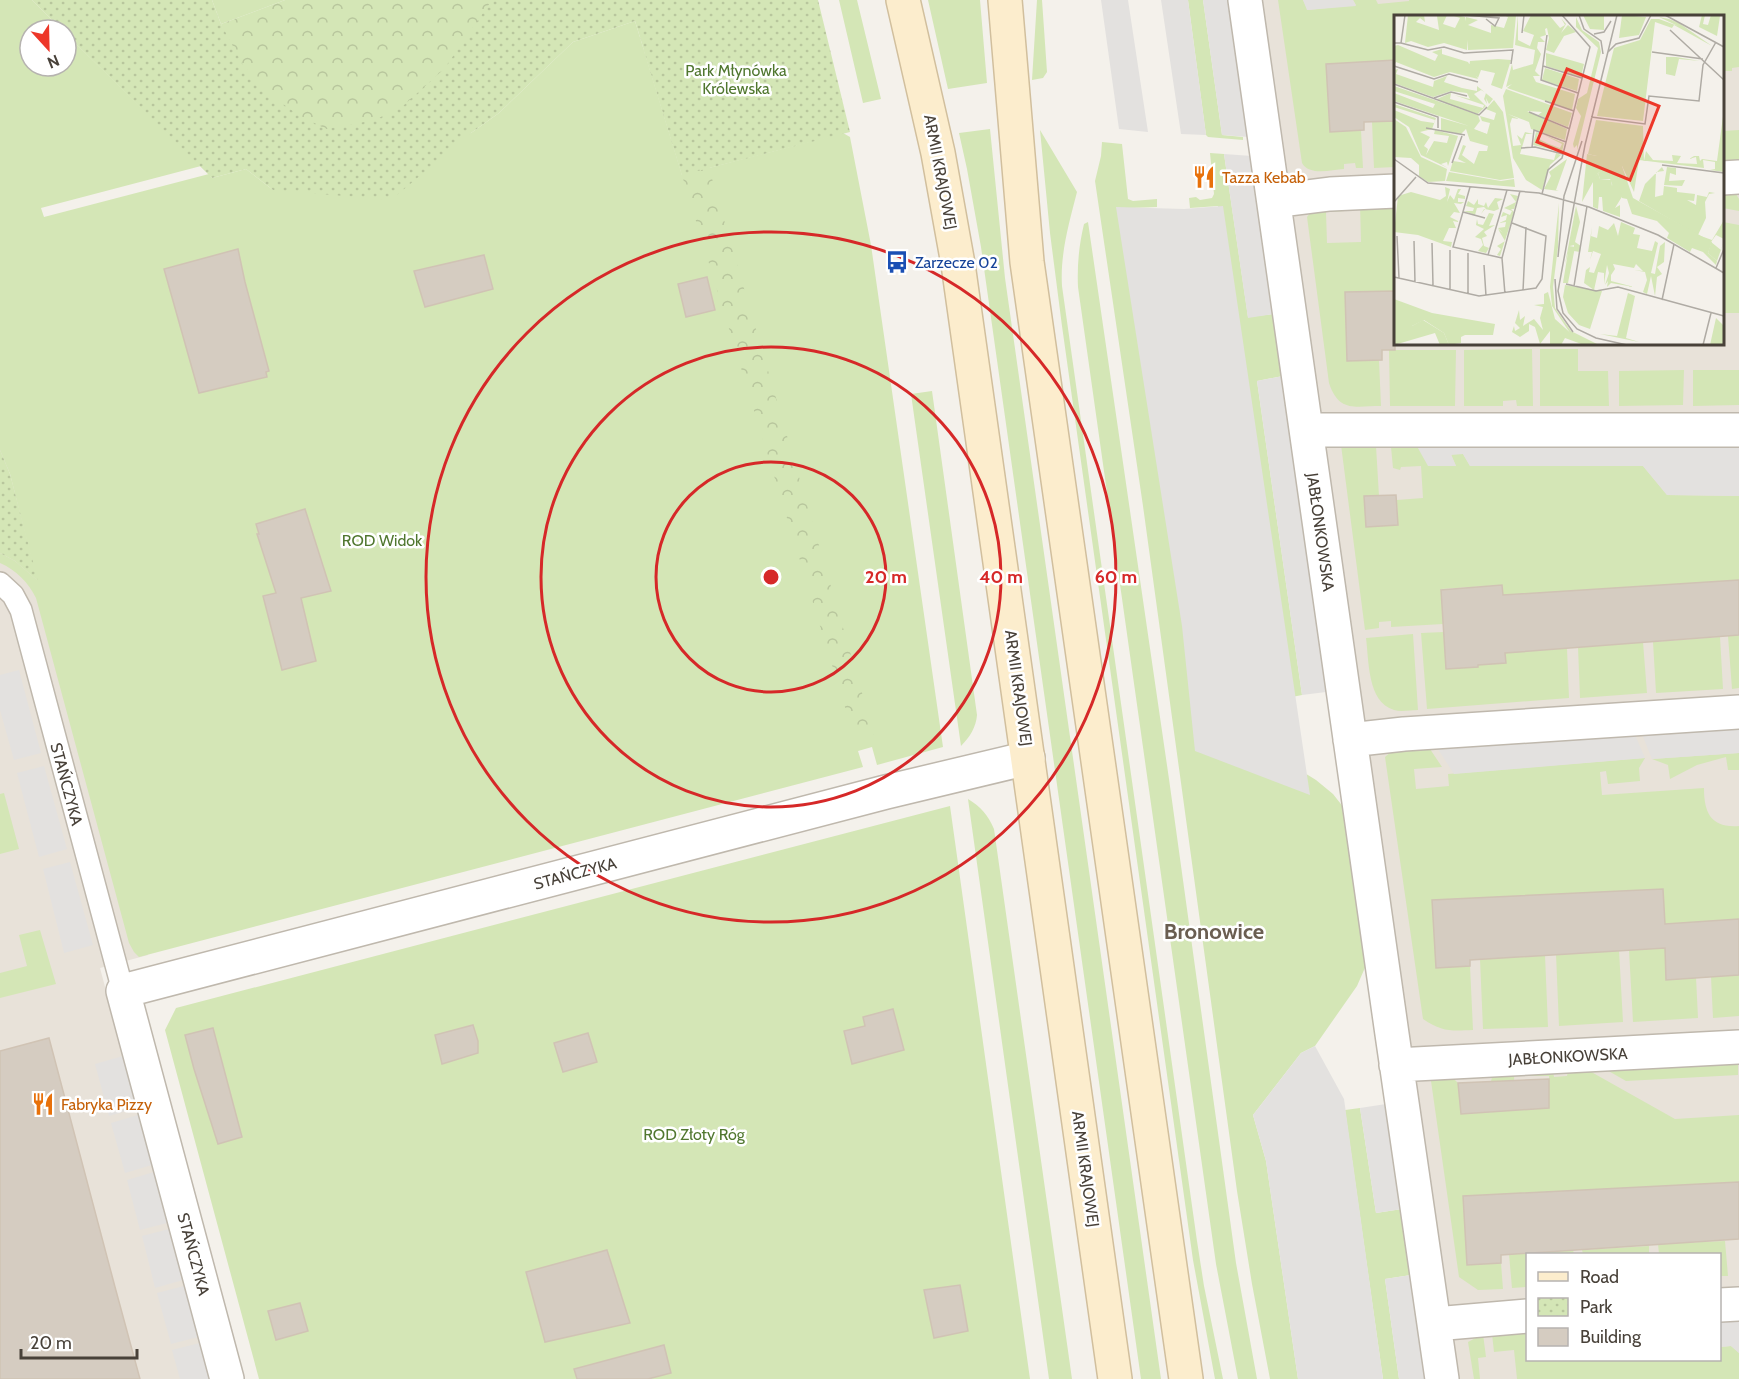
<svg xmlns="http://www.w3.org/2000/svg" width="1739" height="1379" font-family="Cabin,sans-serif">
  <defs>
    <pattern id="forest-crowns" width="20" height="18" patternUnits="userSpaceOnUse" patternTransform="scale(1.5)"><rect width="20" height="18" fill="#d4e6b6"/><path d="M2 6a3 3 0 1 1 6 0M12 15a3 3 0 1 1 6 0" fill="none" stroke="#b8c69d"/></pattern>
    <pattern id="park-dots" width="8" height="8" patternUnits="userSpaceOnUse" patternTransform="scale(1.5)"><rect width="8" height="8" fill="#d4e6b6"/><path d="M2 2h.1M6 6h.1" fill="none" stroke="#b8c69d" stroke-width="1.8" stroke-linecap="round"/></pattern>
  </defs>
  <rect width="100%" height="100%" fill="#f4f1eb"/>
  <path fill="#e8e2d9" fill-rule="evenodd" d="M1262 0H1739V1379H1457L1406 1013ZM1396 16H1722V344H1396ZM1528 1254H1720V1360H1528Z
    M0 441 148 955 100 968 210 1379H0Z"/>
  <path fill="#d4e6b6" d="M0 0H32L62 30H30V66H66V34L201 166 41 208 44 217 209 174 212 178 246 169 273 190 471 133 499 113 573 42 635 21 682 175 843 133 850 137 871 245 943 747 877 765 872 747 858 751 863 767 139 957 134 952 129 943 36 598C28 582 16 570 0 563V553L15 561 37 580 10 474 0 450Z
    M212 0H285L221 24Z
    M839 0H857L881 99 863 103Z
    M928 0H980L987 83 948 89Z
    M1037 0H1042L1047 72 1043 78 1032 80Z
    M1188 0H1203L1222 135 1243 137V140L1208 137 1206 135Z
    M1278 0H1303L1308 10 1356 5 1353 0H1376L1378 4 1409 1V0H1739V67L1732 68V71H1723L1722 16H1396L1395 60 1327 64 1330 132 1361 130 1363 168H1356L1355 163 1344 164V169C1331 170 1309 176 1302 163Z
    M1395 121V167L1374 168 1372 122Z
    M990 129 1005 278 1161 1379H1141L981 247 967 169 959 133Z
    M1040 130 1077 192C1069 223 1060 254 1062 286L1197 1241 1204 1286 1223 1379H1215L1193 1260 1062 326 1050 233Z
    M1739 130V166L1723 167V131Z
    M1102 142 1122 144 1128 199 1133 201 1157 199V207L1130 208 1201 709 1316 780 1333 794 1344 808 1367 963 1357 986 1315 1046 1301 1053 1253 1115 1266 1161 1298 1379H1270L1252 1284 1237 1191 1143 506 1095 181 1101 156Z
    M1210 153 1224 154 1248 317 1274 314 1283 376 1257 381 1302 695 1287 698 1218 206 1190 208 1189 198 1196 197 1200 200 1212 198 1214 194Z
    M1722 189H1733L1739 199V211L1723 208Z
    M1395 201V291L1345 292 1347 360H1379L1381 406C1355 406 1339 413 1329 383L1307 217 1310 213 1345 204V211L1326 212 1327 243 1361 242 1360 203Z
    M1088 222 1169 779 1236 1263 1257 1379H1238L1216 1264 1078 287C1077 265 1079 245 1084 224Z
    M1723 222 1739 225V313H1723Z
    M1532 349 1533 406H1517L1516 400 1503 401V406H1464V350Z
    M1540 349H1578V371H1608L1609 406H1540Z
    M1389 350H1456L1455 406H1390Z
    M1684 370 1683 405 1619 406V371Z
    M1693 370H1739V405L1693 406Z
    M932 391 977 715C976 727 970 737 961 746L911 394Z
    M1398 441H1414L1456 466 1451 454H1463L1470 466H1643L1667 495 1739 496V580L1503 595 1502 585 1441 589 1443 624 1391 627V621L1379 622V628L1365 630 1341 445 1376 446 1379 496 1364 497 1366 527 1398 525 1397 500 1423 498 1421 466 1401 467 1400 470 1393 468 1391 447Z
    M1444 632 1478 667V665L1505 653 1567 648 1569 698 1427 709 1421 633Z
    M1413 634 1418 710C1410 710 1401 712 1394 710 1367 702 1369 660 1366 638Z
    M1739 635V688L1732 689 1728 636Z
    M1720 637 1723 689 1656 693 1653 642Z
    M1643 642 1647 693 1580 698 1578 647Z
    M1426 743 1442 767 1414 769 1416 789 1449 786 1448 774 1645 758 1639 768 1640 781 1608 784 1606 771 1600 772 1602 795 1704 788C1704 813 1711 828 1739 826V919L1665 924 1432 901 1436 968 1470 966 1473 1030C1451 1031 1442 1032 1423 1019L1385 757 1394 749Z
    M1739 753V770H1728L1726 757 1697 765 1670 779 1668 765 1652 759Z
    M4 793 19 849 0 854V794Z
    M968 799C981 807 988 815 994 829L1072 1379H1049Z
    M950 806 1030 1379H259L165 1030 176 1008Z
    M40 930 56 984 0 998V973L27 966 19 935Z
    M1665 948 1666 979 1696 977 1698 1018 1633 1022 1629 950Z
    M1619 950 1623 1022 1559 1026 1556 954Z
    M1545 955 1548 1027 1483 1029 1480 959Z
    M1739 975V1016L1713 1018 1711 977Z
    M1738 1062V1075L1626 1081 1605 1069Z
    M1586 1069 1675 1119 1739 1115V1182L1464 1196 1467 1265 1501 1263 1503 1289 1478 1290 1459 1277 1431 1081 1452 1077 1458 1083 1461 1114 1493 1112 1491 1081 1493 1074 1514 1073 1515 1110 1549 1108V1076H1529L1528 1072 1553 1071 1554 1077 1567 1076 1568 1070Z
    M1360 1108 1376 1213 1402 1209 1411 1275 1385 1279 1399 1379H1383L1345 1110Z
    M1725 1241 1728 1276H1720V1254H1659L1658 1244Z
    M1649 1246V1254H1583L1582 1250Z
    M1573 1250 1574 1254H1528L1527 1287 1512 1288 1509 1254Z
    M1526 1331 1529 1360H1720V1347L1731 1346 1739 1353V1379H1517L1514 1350 1494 1352 1492 1334Z
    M1483 1334 1486 1357 1478 1358 1480 1379H1474L1468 1342Z"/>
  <path fill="url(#forest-crowns)" d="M285 0H500L474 46 376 138 256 125 221 24Z
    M643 48 699 134 874 734 855 740Z"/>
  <path fill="url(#park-dots)" d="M32 0H212L221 24 243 65 269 94 297 114 326 129 375 120 404 105 444 69 492 0H818L850 132 682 175 635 21 573 42 499 113 471 133 391 200 273 190 246 169 212 178 66 34V30H62Z
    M0 450 10 474 38 581 15 561 0 553Z"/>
  <path fill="#e3e1df" d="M1101 0H1128L1148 132 1119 129Z
    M1161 0H1188L1206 135 1181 134Z
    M1203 0H1229L1249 137 1222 135Z
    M1303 0H1353L1356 6 1307 10Z
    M1224 154 1252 156 1274 314 1248 318Z
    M1223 206 1307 775 1310 795 1195 751 1182 626 1116 207 1184 209Z
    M1283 376 1327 689 1326 692 1302 695 1257 381Z
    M1739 440V496L1667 495 1643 466H1470L1463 454 1451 455 1456 466H1428L1414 441Z
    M19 670 41 753 14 760 0 710V675Z
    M1739 723V753L1652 759 1640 729Z
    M1633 730 1645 758 1454 774 1434 743Z
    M44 766 67 849 39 857 17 773Z
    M70 862 93 945 64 953 43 869Z
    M1315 1046 1344 1099 1383 1379H1298L1266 1161 1253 1115 1301 1053Z
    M123 1056 137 1108 109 1116 95 1064Z
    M1386 1104 1402 1209 1376 1213 1360 1108Z
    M138 1115 152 1165 125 1173 111 1123Z
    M154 1172 167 1223 140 1230 127 1180Z
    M169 1229 183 1280 155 1288 142 1236Z
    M1411 1275 1426 1379H1399L1385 1279Z
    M184 1286 198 1337 171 1344 157 1293Z
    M1739 1318V1353L1731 1346 1720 1347V1319Z
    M200 1343 209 1379H180L172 1350Z"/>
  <path fill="#d5ccc1" stroke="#d0c3b4" stroke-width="1.5" d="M1395 60V121L1364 122V130L1330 132 1326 64Z
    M238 249 245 282 269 371 266 372 267 377 199 393 164 269Z
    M484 255 493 289 425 307 414 271Z
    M707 277 715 310 686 317 678 284Z
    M1395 291V350H1382V360L1347 361 1345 292Z
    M1396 495 1398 525 1366 527 1364 496Z
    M305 509 331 591 301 598 316 661 282 670 263 596 276 593 257 534H259L256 524Z
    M1739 580V635L1505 653 1506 663 1478 665V667L1446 669 1441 590 1502 585 1503 595Z
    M1663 889 1665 924 1739 919V975L1666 980 1665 948 1470 960V966L1436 968 1432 900Z
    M893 1009 904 1050 852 1064 844 1031 865 1026 863 1017Z
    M473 1025 478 1041V1053L442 1064 435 1035Z
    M213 1028 242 1137 218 1144 194 1069 185 1035Z
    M588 1033 597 1062 563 1072 554 1043Z
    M49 1038 115 1287 140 1379H0V1051Z
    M1549 1079V1108L1461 1114 1458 1083Z
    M1739 1182V1239L1501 1255V1263L1467 1265 1463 1196Z
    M607 1250 630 1323 545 1342 526 1272Z
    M960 1285 968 1331 934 1338 924 1290Z
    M300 1303 308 1331 276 1340 268 1311Z
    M664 1345 671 1373 648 1379H577L574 1369Z"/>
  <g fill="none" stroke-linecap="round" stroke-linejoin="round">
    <g stroke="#bfb8ad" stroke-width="24">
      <path id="lane" d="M0 583 13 595 21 610 123 991"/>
    </g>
    <g stroke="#bfb8ad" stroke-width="36">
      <path id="street" d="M1245 0 1392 1034 1442 1379
        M1722 178 1739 177
        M1274 201 1330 194 1396 191
        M1307 430H1739
        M1350 740 1404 734 1739 712
        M1396 1065 1739 1047
        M1720 1305 1739 1304
        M1435 1324 1528 1316
        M227 1379 123 991 886 792 1028 758"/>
    </g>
    <g stroke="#d1bf9d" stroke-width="36">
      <path id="secondary" d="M903 0 938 153 958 264 1115 1379
        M1005 0 1027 262 1186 1379"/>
    </g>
    <use href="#lane" stroke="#fff" stroke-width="21"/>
    <use href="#street" stroke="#fff" stroke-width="33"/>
    <use href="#secondary" stroke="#fcedcd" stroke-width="33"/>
  </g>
  <g fill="none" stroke="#d62828" stroke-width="3">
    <circle cx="771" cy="577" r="115"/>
    <circle cx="771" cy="577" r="230"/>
    <circle cx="771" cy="577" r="345"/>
  </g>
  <defs>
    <g id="restaurant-bare" transform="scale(1.8)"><path d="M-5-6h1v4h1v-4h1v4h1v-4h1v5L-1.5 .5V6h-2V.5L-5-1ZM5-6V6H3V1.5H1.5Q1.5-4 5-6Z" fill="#e8710a" stroke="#fff" stroke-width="2.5" paint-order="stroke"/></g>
    <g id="bus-bare" transform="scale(1.8)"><path d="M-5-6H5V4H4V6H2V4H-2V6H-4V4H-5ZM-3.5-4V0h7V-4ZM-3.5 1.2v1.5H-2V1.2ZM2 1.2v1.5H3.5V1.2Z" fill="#1a4fb4" stroke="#fff" stroke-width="2.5" paint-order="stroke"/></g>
  </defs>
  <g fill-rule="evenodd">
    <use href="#restaurant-bare" x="1204" y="177"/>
    <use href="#bus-bare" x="897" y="262"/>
    <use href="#restaurant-bare" x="43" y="1104"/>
  </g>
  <g text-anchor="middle" stroke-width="5" stroke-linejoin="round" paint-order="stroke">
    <g font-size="16" fill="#50772f" stroke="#fff">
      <text x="736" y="76">Park Młynówka<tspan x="736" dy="18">Królewska</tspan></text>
      <text x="382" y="546">ROD Widok</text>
      <text x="694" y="1140">ROD Złoty Róg</text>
    </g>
    <g font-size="16" fill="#484139" stroke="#fff">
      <text transform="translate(941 172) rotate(79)" y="6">ARMII KRAJOWEJ</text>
      <text transform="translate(1321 532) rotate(82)" y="6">JABŁONKOWSKA</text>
      <text transform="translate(1019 688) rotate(82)" y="6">ARMII KRAJOWEJ</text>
      <text transform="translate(67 784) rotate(75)" y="6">STAŃCZYKA</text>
      <text transform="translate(575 873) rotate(-15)" y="6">STAŃCZYKA</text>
      <text transform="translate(1568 1056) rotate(-3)" y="6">JABŁONKOWSKA</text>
      <text transform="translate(1086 1169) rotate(82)" y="6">ARMII KRAJOWEJ</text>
      <text transform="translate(194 1254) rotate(75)" y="6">STAŃCZYKA</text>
    </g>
    <g font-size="16" fill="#c56008" stroke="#fff" text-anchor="start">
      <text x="1222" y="183">Tazza Kebab</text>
      <text x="61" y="1110">Fabryka Pizzy</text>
    </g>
    <g font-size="16" fill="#164399" stroke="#fff" text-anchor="start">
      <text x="915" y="268">Zarzecze 02</text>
    </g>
    <g font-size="22" font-weight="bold" fill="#6a5e51" stroke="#fff">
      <text x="1214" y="939">Bronowice</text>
    </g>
  </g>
  <g transform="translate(1394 15)">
    <rect width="330" height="330" fill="#f4f1eb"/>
    <path d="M14 0H30L31 7 26 3 22 7 45 15 43 1 53 0 49 9 61 13 66 3 57 0H62L71 2V6L72 2 84 5 74 10 97 18V10L110 13 114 2 109 0H122L119 33 74 35 73 25V35L50 28 34 32 17 26 11 28ZM124 0V25L136 31 140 20 129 16 137 0 156 1 166 13 171 10 167 3 172 9 167 18 174 10 182 17 170 21 160 38 152 35 155 23 153 13 151 14 152 20 146 22 151 27H144L143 33 147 39 141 56 146 61H139L142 67 181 79 178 95 113 73 118 69 112 72 118 49 119 55 139 49 141 35 121 30ZM228 0 252 2 245 20 225 23ZM308 0H311L309 9 314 10 317 0 326 1 323 21 305 12ZM182 2 188 15 205 27 207 37 183 135V130L180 133 179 129 187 101 182 93 184 84 193 78 204 33 182 12ZM265 2 275 4 285 8 318 31 280 10 278 13 261 7 249 106 203 101 220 33 246 25 257 4H265L284 11ZM4 30 41 46 44 40 38 37 48 34V39L74 47 84 64 56 57 40 62 2 47 0 50V31ZM152 38 190 49 187 62 152 51ZM272 42H282L306 46 285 44 281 61 272 59ZM104 44 117 45 108 74 97 70 101 58 87 55 84 63 75 52 76 46ZM151 53 185 64 183 76 148 65ZM4 54 2 59 39 72 40 66 53 61 50 67 68 73 83 76V71L99 84 95 89 92 83 93 89 90 84 92 78 87 75 80 79 92 91 84 99 53 89 43 84 57 78 56 84 89 93 90 90 60 80 76 84 73 78 57 76 39 82 0 68V55ZM0 71 84 100 86 106 80 114 93 119 96 108 88 106 86 101 100 105 102 98 92 94 100 85 109 97 120 163 106 165 56 156 59 146 72 148 64 144 69 130 72 131 68 140 80 149 85 136H93L94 131 76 126 72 114 67 119 47 115V103L75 111 0 86V78L39 93 41 89 0 76ZM112 74 178 98 174 112 144 100 148 97 133 96 173 114 171 125 137 114 135 107 114 99 125 104 118 103 116 109 119 131 127 130 123 120 128 124 131 117 139 119H132L126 139 160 145 162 138 167 140 156 150 148 175 132 165 119 143 109 81ZM0 89 42 103 38 114 26 117 36 122 30 131 34 134 32 140 40 126 53 128 55 121 40 119 41 115 64 121 54 151 53 147 47 149 54 153 27 140 15 112 0 102V95L27 106 40 108 41 105 0 92ZM330 94V157L316 155 321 154V147L309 145 310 153 245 145 240 177 228 151 203 150V141L194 139 202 105 249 111 250 146 252 136 259 145 279 146 278 140 287 141 283 148 303 149 302 142 295 144 300 141H305L306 146 308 144 323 146ZM0 104 12 112 27 142 53 154 51 166 34 167 25 161V150L17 143 0 142ZM142 117 150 120 144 119 143 123 155 129 166 133 168 129 150 120 170 128 168 137 139 130ZM173 144 162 175 165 176 150 174 157 161 155 157ZM268 152 270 156 262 157 261 182 269 180 270 171 283 173V177L301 179 300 186 293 185 302 190 303 180 313 182 315 177 321 178 315 179 311 187 312 203 304 220 318 225 330 205V224L322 220 317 227 327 235 330 226 323 246 314 238 317 228 245 186 251 169ZM273 152 282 153V160L276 158 275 166 291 165 288 171 270 170ZM55 157 107 166 120 164 121 172 52 166ZM204 158 206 164 217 165 218 171 220 159H225L229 180 221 193 226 190V202L209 196 208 182H205L204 194 199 192V165ZM51 172 56 174 53 187 56 180 60 185 64 174H67L64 179 71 181V184L64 183V187H70L67 189 60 188 66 198 60 197 56 202 64 206V207L59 206 62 213H55L49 226 58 227 57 232 24 220 0 217 4 181 17 177 46 185 52 181ZM116 179 124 181 120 194H117L120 197 117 207H113H117L106 241 103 240 107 234 103 231 111 226 104 214 109 218 104 213 111 212 112 207 105 208 112 205 113 200 107 202 109 197 116 200 118 196 110 193 122 187ZM101 183 109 184 103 187 105 194 100 196 91 194 87 199 90 194H92L90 192 83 193 81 200 70 196H79L80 193 72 191 74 186 80 190 84 184V189L90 191 92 187 94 193ZM165 188 164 232 159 272 161 293 177 316 205 330H189L180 324 158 291 156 272ZM182 191 186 207 181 227 187 231 186 237 180 236V230L176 231 171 249ZM95 198 100 199 95 211 101 210 90 217 93 221 88 223 90 231 95 233 92 238 84 236 89 230 87 224 81 222 90 214 82 210 83 204 84 209 89 210ZM227 207 241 213 239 219 246 220 243 233 258 236 261 226 264 228 257 258 261 259 266 231 271 227 270 247 263 252 268 259 263 262 261 281 257 261 253 279 249 277 253 265 251 257 240 255 249 256 242 249 240 253 219 249 221 254 217 260V266L240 272 217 268 213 272 214 266 211 270 215 258 213 250 210 269V258L204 257 200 275 190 268 192 255 196 252 195 257 200 258 207 239 199 236 196 245 198 237H194L198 212 197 221 203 223 205 211 214 215 220 208 224 221ZM234 278 241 281 232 323 245 327 206 319 223 321ZM322 303 330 311 329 330H316ZM29 305 50 318 55 330H46L41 318 0 330V311H18Z" fill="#d4e6b6"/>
    <path d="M219 149 225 153 219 171 216 164H206L204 158ZM175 231 181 232 174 268H169ZM171 270 208 276 196 314 185 310 174 298 169 282ZM154 277 161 304 190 330 171 323 167 330H156V316L146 329 141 312 135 309V316L126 322 118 317 120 311 121 316 126 313 121 308 125 295 126 305 131 301 129 311 140 304 149 315 146 303 149 292 140 290 150 289V279ZM0 284 38 298 101 309 99 320H71L67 322V328L55 330 50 318 30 305 18 311H0Z" fill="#d4e6b6"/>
    <path d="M189 0H210V15L196 14ZM76 113 95 120H103L95 128 75 123ZM193 139 203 141V150L219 146 228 151 239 183 318 227 314 238 323 246 322 250 309 237 298 233 296 237 273 223 275 218 263 206 238 199 233 184 228 183 221 151 204 158 188 187Z" fill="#d4e6b6"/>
    <path fill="none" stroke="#afaba4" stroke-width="1.5" d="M71 0 105 3 101 11 92 4M185 0 190 14 207 26 209 39M223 0 191 130 164 276 169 298 183 314 202 323 233 330M271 0 330 32M276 15 330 65M128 18 130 0M200 19 210 17 217 6M153 20 147 65 184 78M0 28H7L11 0M7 28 34 35 50 32 70 38 119 35 117 49M214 37 222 29 245 23 257 0M258 37 309 44M0 51 40 64 55 59 84 67M149 51 188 63M0 69 85 100 93 92M40 83 57 77 73 81M151 86 180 96M0 87 44 102V113M135 97 176 114M197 102 251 109 255 81 305 86 309 50 322 27M32 113 71 120M138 132 140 115 172 127M127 133 141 132 169 139M0 144 34 168 145 178 195 192 264 220 330 258M58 148 68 121M268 150 330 158M76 172 59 232 108 243M148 179 154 155 168 143 196 32 168 0M0 187 22 162M69 197 91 203M3 221 5 263M20 226 21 267M38 228 39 270M94 240 113 175M164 242 170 181 188 126M90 250 92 281M322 253 330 234M0 262 85 281 142 273 148 264 152 221 118 208M161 264 163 294 179 317M172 269 202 276 224 272 330 301M180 271 193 191M56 274V235M129 276 132 212M74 279V238M111 279 108 243 126 176M268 285 280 229M309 330 317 298"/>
    <path fill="#ed3729" fill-opacity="0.15" stroke="#ed3729" stroke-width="3" d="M173 54 265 91 236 165 143 127Z"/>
    <rect width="330" height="330" fill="none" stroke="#484139" stroke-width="3"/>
  </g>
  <circle cx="771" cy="577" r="9" fill="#d62828" stroke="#fff" stroke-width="3"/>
  <g font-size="18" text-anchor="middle" font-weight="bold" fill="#d62828" stroke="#fff" stroke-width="5" stroke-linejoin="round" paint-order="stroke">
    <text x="886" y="583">20 m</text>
    <text x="1001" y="583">40 m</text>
    <text x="1116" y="583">60 m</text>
  </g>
  <rect x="1526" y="1253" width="195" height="108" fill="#ffffff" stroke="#b6b3b0" stroke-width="1.5"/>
  <rect x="1538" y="1272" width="30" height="9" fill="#fcedcd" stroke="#b6b3b0" stroke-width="1.5"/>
  <text x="1580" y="1283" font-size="18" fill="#484139">Road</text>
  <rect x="1538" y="1298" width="30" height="18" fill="url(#park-dots)" stroke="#b6b3b0" stroke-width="1.5"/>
  <text x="1580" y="1313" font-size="18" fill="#484139">Park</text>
  <rect x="1538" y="1328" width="30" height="18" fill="#d5ccc1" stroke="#b6b3b0" stroke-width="1.5"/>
  <text x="1580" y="1343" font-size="18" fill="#484139">Building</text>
  <g transform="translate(48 48) rotate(158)"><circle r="28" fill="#ffffff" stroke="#b6b3b0" stroke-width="1.5"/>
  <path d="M0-4.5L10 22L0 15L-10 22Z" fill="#ed3729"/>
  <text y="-9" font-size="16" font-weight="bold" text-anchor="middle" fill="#484139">N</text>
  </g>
  <path d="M21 1349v9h116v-9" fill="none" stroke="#484139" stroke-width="3"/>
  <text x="30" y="1349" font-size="18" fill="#484139" stroke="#ffffff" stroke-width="4.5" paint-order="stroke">20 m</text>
</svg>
